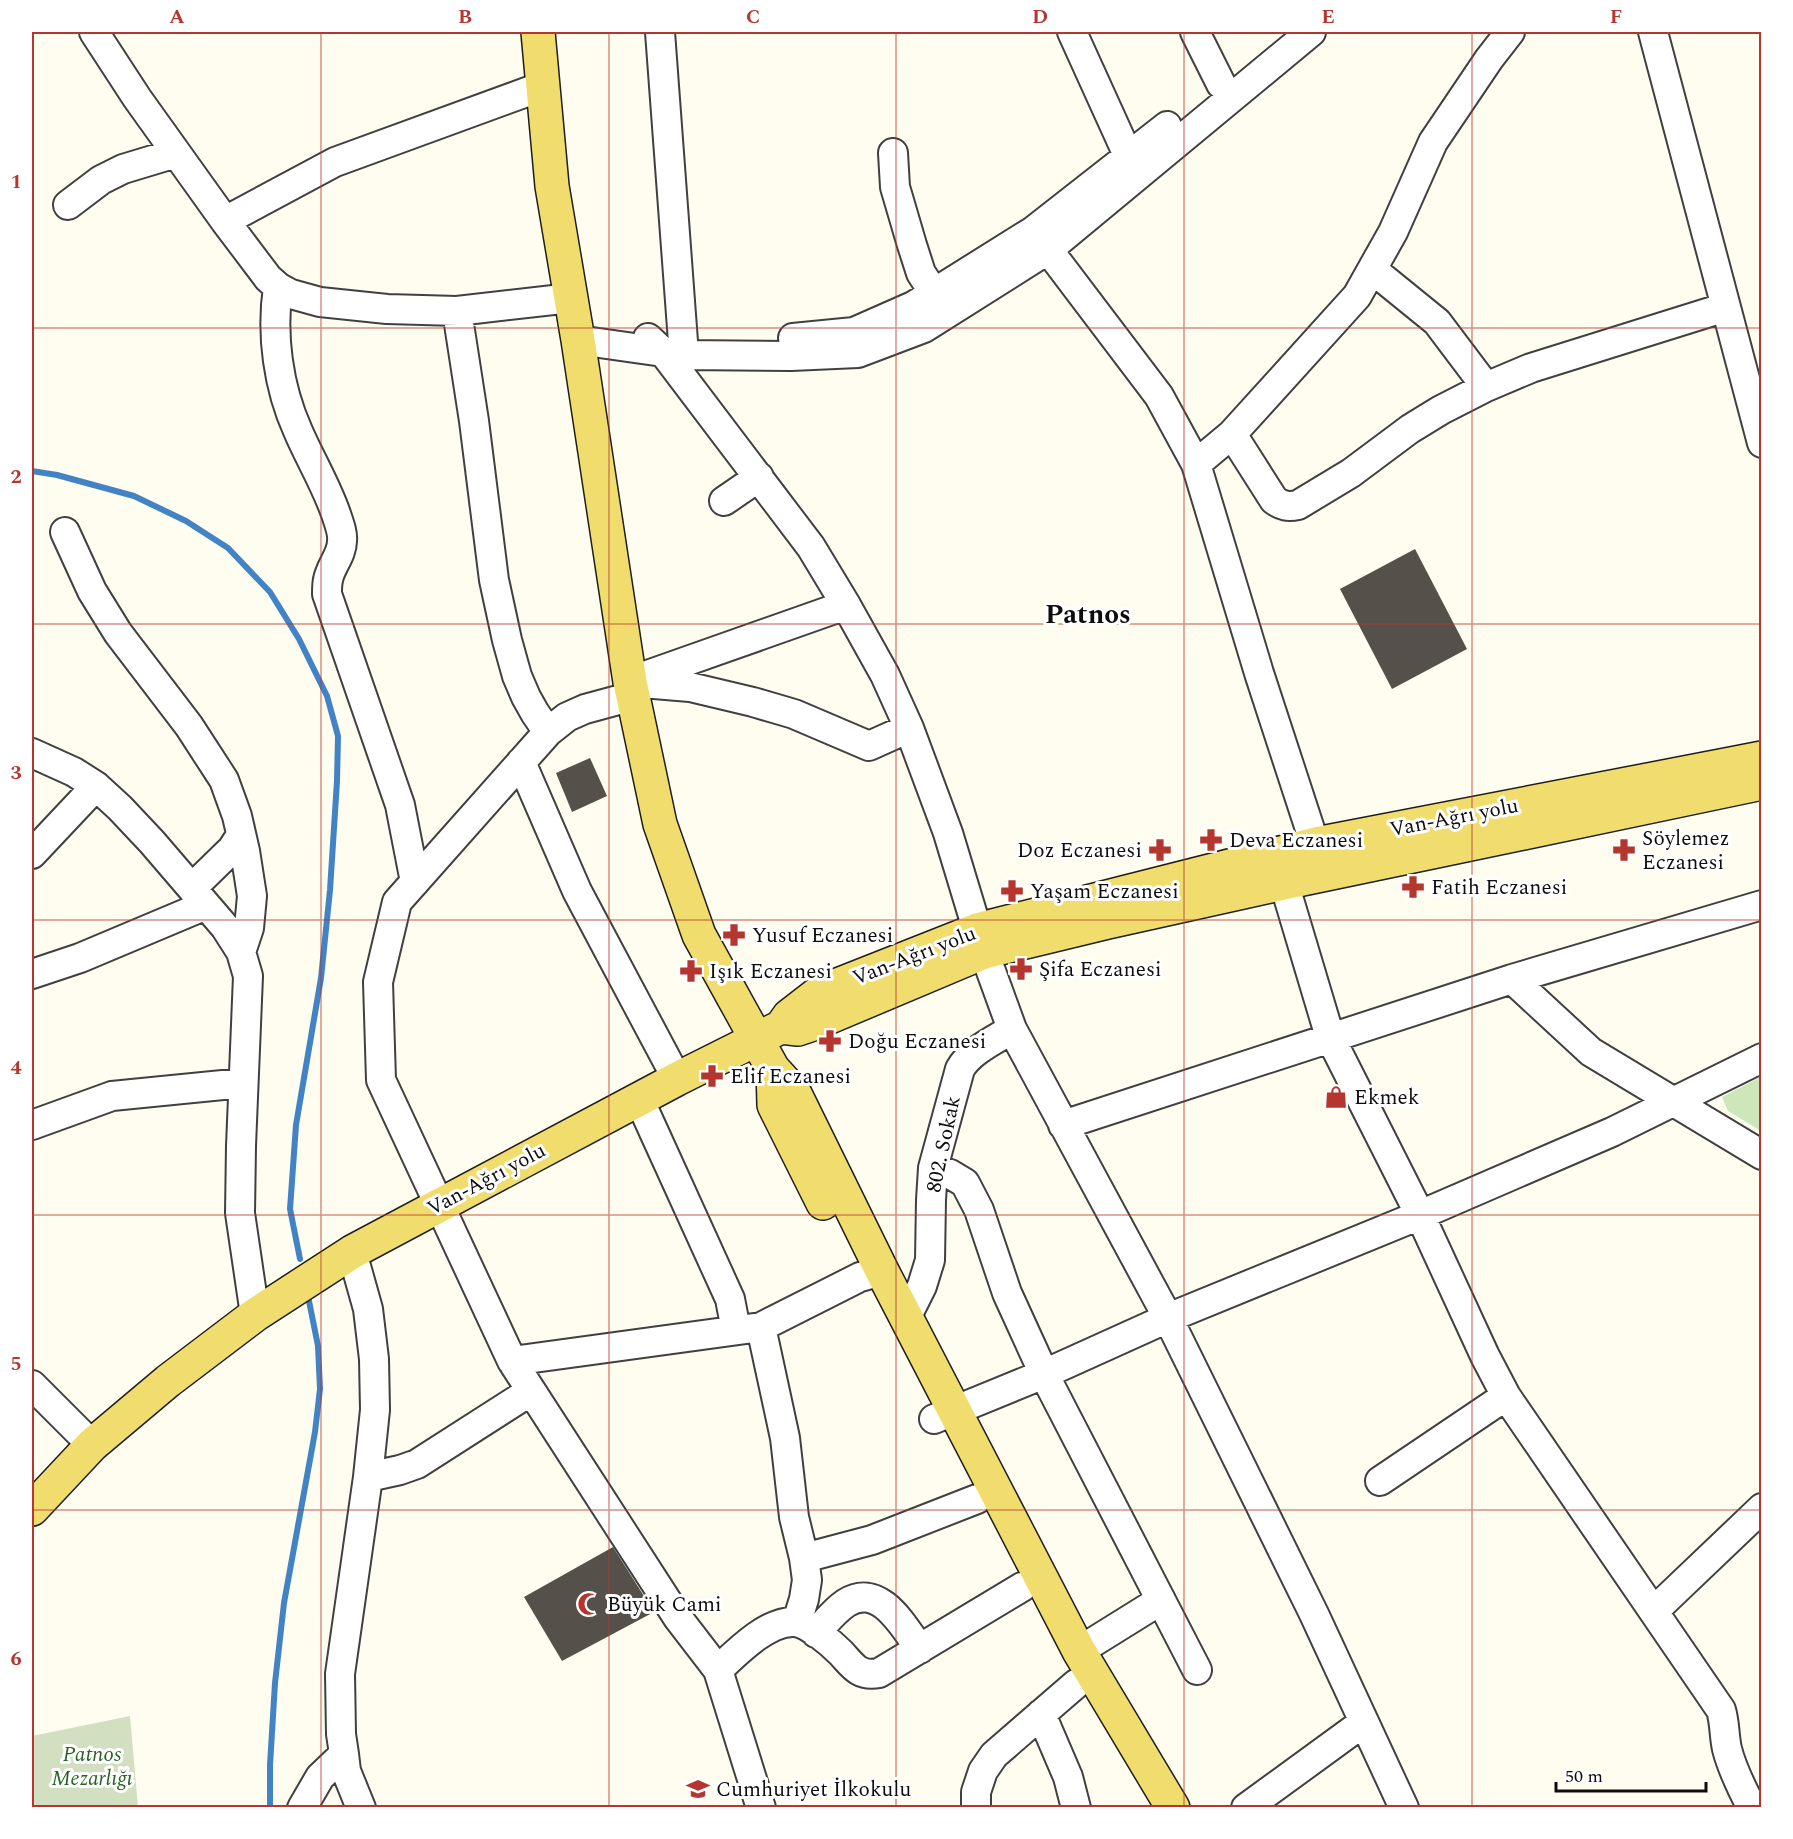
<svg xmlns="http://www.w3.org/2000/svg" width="1793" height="1839" font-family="Spectral,serif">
  <rect width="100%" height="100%" fill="#fefdef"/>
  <path fill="#cde6ba" d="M1761 1077V1131L1728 1111 1722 1097Z"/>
  <path fill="#d2dfc1" d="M130 1716 138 1807H32V1736Z"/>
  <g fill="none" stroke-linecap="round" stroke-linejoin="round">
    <path stroke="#4283c5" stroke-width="6" d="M32 471 57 475 134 496 186 521 228 548 270 592 299 639 327 696 338 736 337 781 330 890 321 978 296 1125 290 1209 300 1259
      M270 1808V1765L275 1683 284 1603 315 1432 320 1389 318 1346 309 1301"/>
  </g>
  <path fill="#55504a" d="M1415 549 1467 649 1392 689 1340 589Z
    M590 758 607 796 572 812 556 773Z
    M613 1547 654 1612 562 1661 524 1597Z"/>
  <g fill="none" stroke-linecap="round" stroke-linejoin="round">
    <g stroke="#404040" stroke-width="32">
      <path id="minor" d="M94 32 137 98 225 221 268 278 278 287 291 294 320 302 387 309 457 311 571 298
        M660 32 684 355
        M1072 32 1136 173
        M1195 32 1221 84
        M1653 32 1762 443
        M893 153 895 187 912 245 921 273 934 293
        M68 205 101 180 123 169 176 153
        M225 221 335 162 543 86
        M1037 235 1159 396 1196 464 1259 673 1322 866
        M1373 270 1437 322 1486 387
        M278 287C271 334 278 387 298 431 310 459 326 485 336 514 339 523 343 533 342 541 342 555 330 567 328 580 327 584 327 589 327 594L400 805 415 882
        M457 311 474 421 494 580 507 640 517 676 526 697 535 713 548 732
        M648 338 664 353 811 547 846 605 885 675 909 728 948 833 984 952 1012 1029 1168 1318 1314 1614 1404 1808
        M793 338 854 332 913 306 1033 231 1167 126
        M578 340 684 355 791 356 858 353 924 328 1049 249 1311 32
        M1232 434 1274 500C1282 506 1288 507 1298 505L1351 473 1410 429 1441 410 1486 387 1531 368 1726 307
        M1196 464 1232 434 1357 296 1393 232 1433 142 1489 59 1510 32
        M724 501 759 477
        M65 532 92 591 118 633 189 726 224 780 237 816 245 851 252 896 249 928 241 952
        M639 678 846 605
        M630 682 690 687 753 702 794 714 869 746 909 728
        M633 696 585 709 567 717 548 732 397 902 378 982 381 1080 512 1361 678 1618 718 1670 761 1808
        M32 753 74 772 96 786 120 808 152 842 225 927 241 952 248 976 241 1146 240 1213 255 1315
        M521 762 577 891 677 1079
        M32 854 96 786
        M1284 883 1330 1037 1420 1215 1485 1356 1506 1396 1721 1710C1725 1723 1724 1736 1727 1749 1732 1769 1742 1789 1752 1808
        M192 888 232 849 241 835
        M32 974 80 958 206 905
        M1512 979 1591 1052 1762 1155
        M639 1099 730 1299 736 1330
        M32 1125 112 1096 243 1083
        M1063 1125 1512 979 1762 905
        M933 1168 950 1174 965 1183 979 1210 1007 1293 1044 1374 1197 1670
        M352 1252 368 1309 374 1359 375 1410 368 1477 340 1674 341 1734 344 1754 346 1771 361 1808
        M906 1318 922 1286 930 1260 931 1200 933 1168 960 1069C970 1051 995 1040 1012 1029
        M761 1327 785 1438 794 1517 804 1558 807 1580 804 1599 797 1622
        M512 1361 761 1327 860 1277 882 1271
        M32 1385 92 1445
        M934 1419 1044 1374 1168 1318 1420 1215 1612 1132 1762 1058
        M368 1477 400 1470 417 1464 531 1391
        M1380 1481 1506 1396
        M804 1558 872 1540 977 1499
        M1654 1611 1762 1508
        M816 1633C825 1623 834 1611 846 1603 880 1582 903 1626 920 1649
        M1079 1651 1161 1600
        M718 1670C736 1653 768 1620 795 1622 808 1623 832 1644 841 1653 853 1666 859 1677 879 1673L1022 1587
        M1041 1714 1068 1777 1076 1808
        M302 1808 320 1777 344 1754
        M976 1808V1792L983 1771 994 1755 1076 1684
        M1246 1808 1364 1722"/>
    </g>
    <g stroke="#1e1e1e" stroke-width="36">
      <path id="major" d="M538 32 552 186 578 340 630 682 660 824 699 935 773 1069 794 1092 882 1271 1079 1651 1173 1808
        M781 1027 798 1029 813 1024 984 952 1108 922 1284 883 1762 783
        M773 1069 774 1105 823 1203
        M32 1509 92 1445 168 1381 255 1315 352 1252 677 1079 781 1027 789 1016 820 992 977 930 1316 844 1762 758"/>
    </g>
    <use href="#minor" stroke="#fff" stroke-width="28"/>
    <use href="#major" stroke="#f0dd6d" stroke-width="33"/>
  </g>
  <path fill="none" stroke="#b5362e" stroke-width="1.5" stroke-opacity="0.55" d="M321 32V1808M609 32V1808M896 32V1808M1184 32V1808M1472 32V1808M32 328H1762M32 624H1762M32 920H1762M32 1215H1762M32 1510H1762"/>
  <defs>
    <g id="pharmacy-bare" transform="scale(1.8)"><path d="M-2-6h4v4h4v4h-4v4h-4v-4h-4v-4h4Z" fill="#b5362e" stroke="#fff" stroke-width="2.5" paint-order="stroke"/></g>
    <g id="shop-bare" transform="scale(1.8)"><path d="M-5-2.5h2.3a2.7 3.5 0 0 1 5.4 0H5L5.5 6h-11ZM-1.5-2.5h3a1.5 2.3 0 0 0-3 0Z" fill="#b5362e" stroke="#fff" stroke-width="2.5" paint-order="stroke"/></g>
    <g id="mosque-bare" transform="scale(1.8)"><path d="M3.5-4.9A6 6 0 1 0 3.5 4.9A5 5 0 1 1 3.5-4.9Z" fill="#b5362e" stroke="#fff" stroke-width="2.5" paint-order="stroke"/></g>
    <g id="school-bare" transform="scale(1.8)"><path d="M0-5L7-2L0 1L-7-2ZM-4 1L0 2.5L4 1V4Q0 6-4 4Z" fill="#b5362e" stroke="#fff" stroke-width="2.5" paint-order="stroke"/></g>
  </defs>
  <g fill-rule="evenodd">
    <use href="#pharmacy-bare" x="1211" y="840"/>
    <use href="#pharmacy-bare" x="1160" y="850"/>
    <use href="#pharmacy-bare" x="1624" y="850"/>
    <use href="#pharmacy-bare" x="1413" y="887"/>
    <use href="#pharmacy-bare" x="1012" y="891"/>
    <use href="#pharmacy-bare" x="734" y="935"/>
    <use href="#pharmacy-bare" x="1021" y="969"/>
    <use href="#pharmacy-bare" x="691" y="971"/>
    <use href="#pharmacy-bare" x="830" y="1041"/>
    <use href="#pharmacy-bare" x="712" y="1076"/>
    <use href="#shop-bare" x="1336" y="1097"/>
    <use href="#mosque-bare" x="589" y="1604"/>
    <use href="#school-bare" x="698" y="1789"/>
  </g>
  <g text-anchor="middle" stroke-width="6" stroke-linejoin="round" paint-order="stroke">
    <g font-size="21" fill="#0d0d0d" stroke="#fff">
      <text transform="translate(1454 817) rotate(-11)" y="7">Van-Ağrı yolu</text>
      <text transform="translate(914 955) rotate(-21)" y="7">Van-Ağrı yolu</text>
      <text transform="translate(943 1144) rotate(-78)" y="7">802. Sokak</text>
      <text transform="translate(486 1179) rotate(-28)" y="7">Van-Ağrı yolu</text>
    </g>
    <g font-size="21" fill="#0d0d0d" stroke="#fff" text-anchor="start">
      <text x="1642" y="845">Söylemez<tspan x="1642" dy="24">Eczanesi</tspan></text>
      <text x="1229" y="847">Deva Eczanesi</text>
      <text x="1142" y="857" text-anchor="end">Doz Eczanesi</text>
      <text x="1431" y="894">Fatih Eczanesi</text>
      <text x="1030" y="898">Yaşam Eczanesi</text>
      <text x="752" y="942">Yusuf Eczanesi</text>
      <text x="1039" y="976">Şifa Eczanesi</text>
      <text x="709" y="978">Işık Eczanesi</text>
      <text x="848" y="1048">Doğu Eczanesi</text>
      <text x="730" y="1083">Elif Eczanesi</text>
      <text x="1354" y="1104">Ekmek</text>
      <text x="607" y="1611">Büyük Cami</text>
      <text x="716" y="1796">Cumhuriyet İlkokulu</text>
    </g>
    <g font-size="21" font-style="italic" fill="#286122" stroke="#fff">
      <text x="92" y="1761">Patnos<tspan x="92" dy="24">Mezarlığı</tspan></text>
    </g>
    <g font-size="27" font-weight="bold" fill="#0d0d0d" stroke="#fff">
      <text x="1088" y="623">Patnos</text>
    </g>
  </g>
  <rect width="1793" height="1839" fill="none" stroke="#ffffff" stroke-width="66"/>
  <path d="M1556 1782v9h150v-9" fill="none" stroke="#0d0d0d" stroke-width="3"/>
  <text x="1565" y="1782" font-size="18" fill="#0d0d0d" stroke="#ffffff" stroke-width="4.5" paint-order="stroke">50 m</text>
  <rect x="33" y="33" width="1727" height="1773" fill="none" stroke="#b5362e" stroke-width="2"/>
  <g font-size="20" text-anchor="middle" font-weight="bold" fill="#b5362e">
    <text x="177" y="23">A</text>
    <text x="465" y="23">B</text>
    <text x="753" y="23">C</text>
    <text x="1040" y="23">D</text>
    <text x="1328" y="23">E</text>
    <text x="1616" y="23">F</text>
    <text x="16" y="188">1</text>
    <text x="16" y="483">2</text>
    <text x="16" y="779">3</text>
    <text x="16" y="1074">4</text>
    <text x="16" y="1370">5</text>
    <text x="16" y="1665">6</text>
  </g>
</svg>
